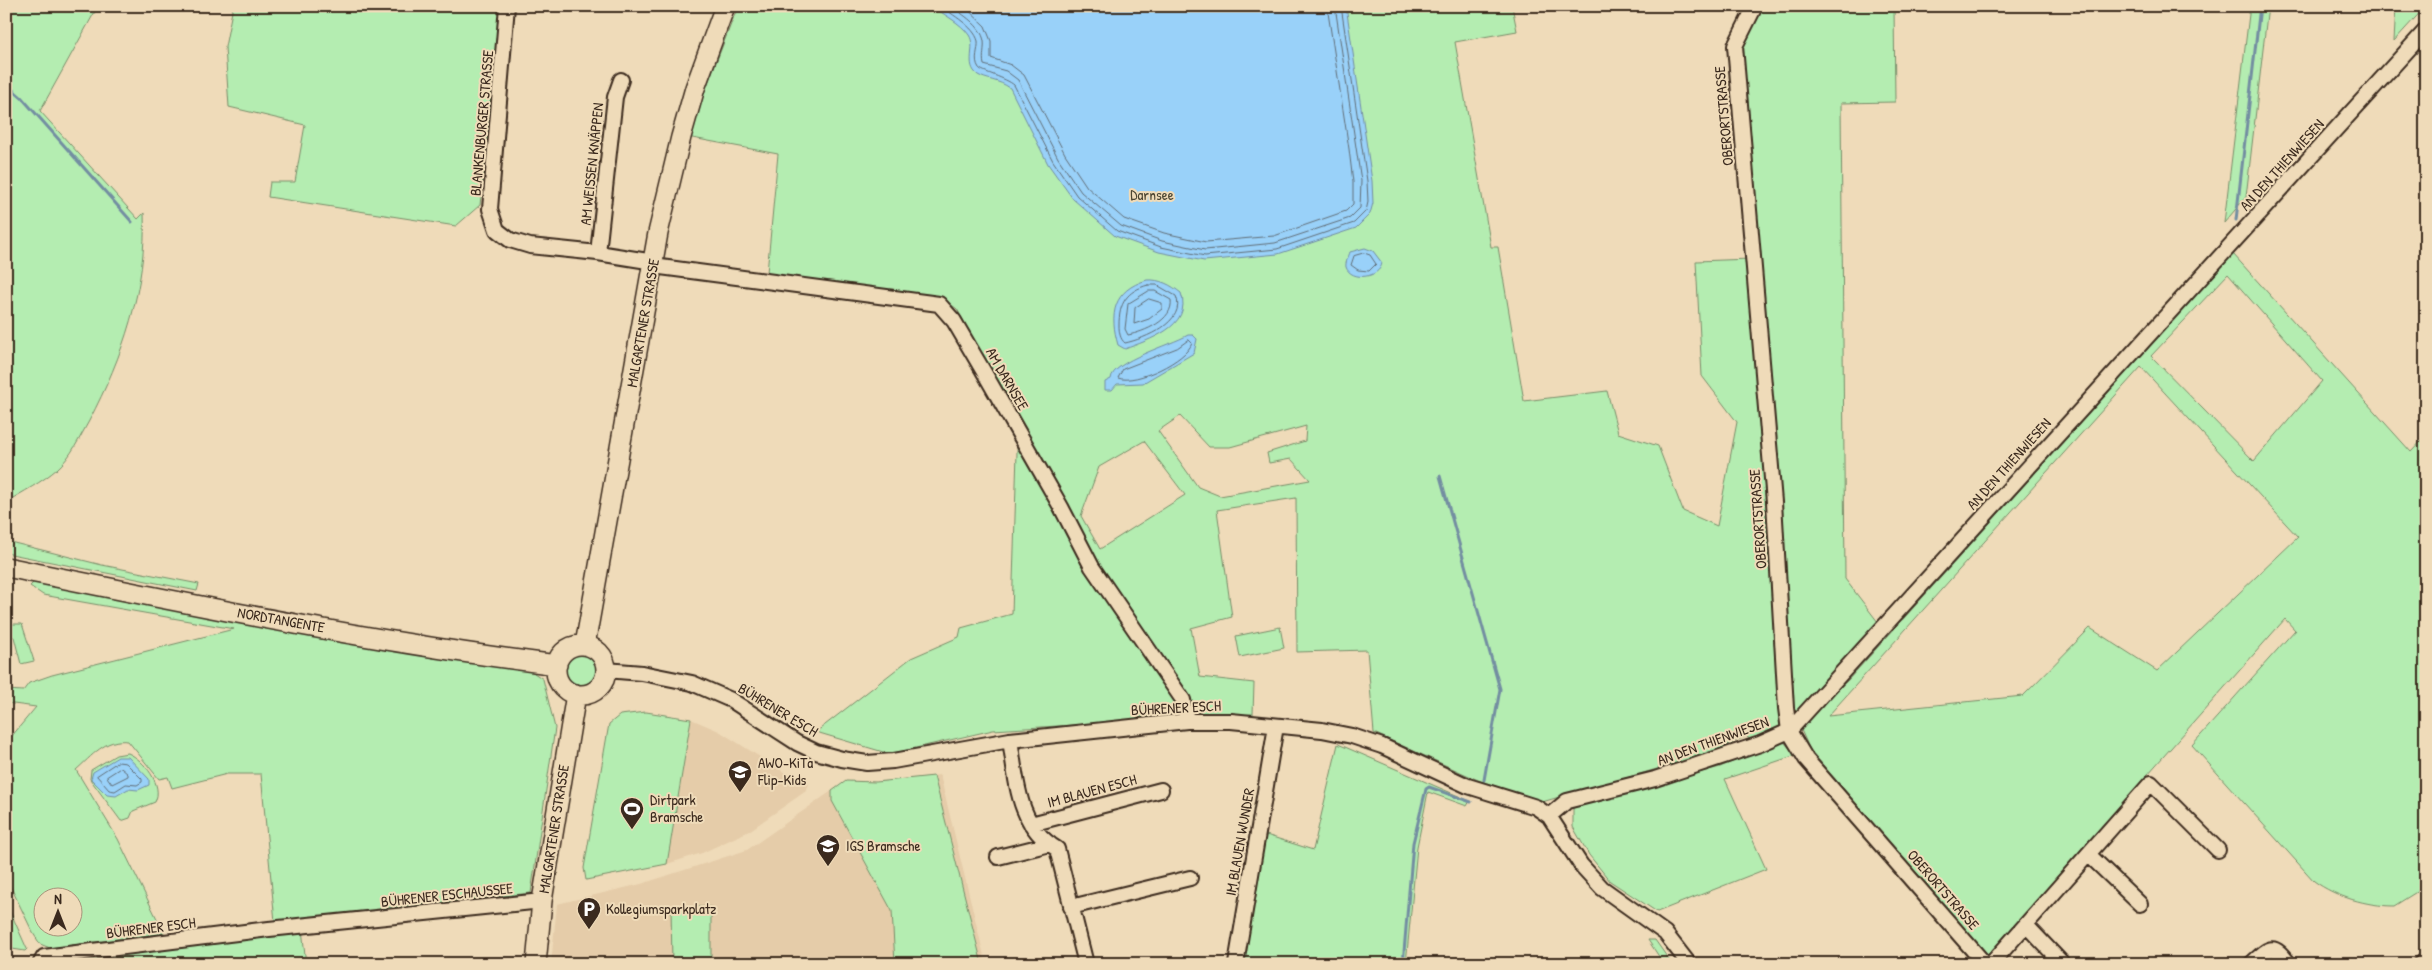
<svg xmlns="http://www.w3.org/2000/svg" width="2432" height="970" font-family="'Patrick Hand',sans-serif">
  <rect width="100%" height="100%" fill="#efdbb9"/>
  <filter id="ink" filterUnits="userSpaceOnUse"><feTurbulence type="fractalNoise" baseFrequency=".02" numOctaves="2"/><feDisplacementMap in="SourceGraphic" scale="10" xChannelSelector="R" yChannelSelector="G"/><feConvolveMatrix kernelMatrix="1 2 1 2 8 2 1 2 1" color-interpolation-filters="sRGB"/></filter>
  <g filter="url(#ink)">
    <path fill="#e5cca9" d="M691 719 719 731 801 783 809 784 806 791 749 831 702 853 667 864Z
      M940 775 986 964H551L557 904 641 884 747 850 846 781 876 782Z"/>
    <path fill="#b4edb1" stroke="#788c68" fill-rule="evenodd" d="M6 6H98L40 111 138 219 144 213C147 287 123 356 89 421 80 437 71 457 57 469 42 482 23 492 6 502Z
      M233 6H502L480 205 456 226 268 197 270 182H295L305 125 229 107 225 47Z
      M738 6H1512L1517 31 1455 42 1491 247H1498L1524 401 1607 391 1618 433 1658 446 1683 511 1717 526 1737 422 1702 376 1696 261 1751 259 1735 46 1754 6H1894L1895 102 1841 103 1845 579 1878 622 1792 717 1779 728 1751 740 1746 736 1709 754 1542 802 1478 780 1374 733 1367 650 1297 652 1296 498 1217 510 1232 617 1191 628 1200 677 1254 683 1253 714 993 730 890 754 816 732 911 658 959 637 961 628 1012 614 1018 420 957 309 945 300 767 273 778 154 687 137ZM1180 416 1209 447H1230L1306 426 1305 441 1267 453 1269 463 1291 459 1310 480 1220 496 1198 487 1158 431ZM1144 441 1185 495 1100 549 1081 516 1099 467Z
      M2250 6H2268L2246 197 2224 223Z
      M2396 6H2426L2394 41Z
      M2233 254 2411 452 2426 436V886L2394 906C2367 906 2336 897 2314 881L2192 745 2295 630 2285 619 1988 955 1810 750 1801 730 1804 721 1848 680ZM2228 274 2322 381 2254 461 2151 356ZM2141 367 2298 537 2157 671 2090 628 2023 696 1828 716Z
      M6 541 102 565 199 584 197 591 6 553Z
      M35 581 531 671 543 679 555 728 531 893 275 922 261 774H227L172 788 168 777 159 779 128 741C105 738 92 756 76 770L118 839 164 933 50 948 40 944 33 933 6 877V743L36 707 6 703V690L23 691 29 683 52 675 234 629 43 595 30 586ZM42 898H72V928H42Z
      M6 624H22L34 661 21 664 14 637 6 635Z
      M1280 627 1284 648 1240 657 1236 636Z
      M563 670a18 18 0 1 1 36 0a18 18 0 1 1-36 0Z
      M646 712 691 719 667 864 586 880 584 868 609 724 620 715Z
      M1783 741 1796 755 1725 779 1766 869 1657 912 1610 881 1589 855 1573 827V807L1720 767Z
      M1338 744 1470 801 1467 806 1428 792 1417 847 1406 964H1240L1263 834 1313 850Z
      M128 753C144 760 164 785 155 802L133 811 130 818 121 821 90 779 91 770 116 755Z
      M934 776 982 964H895L892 911 832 801V791L846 781 876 782Z
      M6 902 27 949 25 951 6 948Z
      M671 907H711V964H672Z
      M302 929 306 964H52L58 960Z
      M1648 940H1655L1672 964H1664Z"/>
    <path fill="#99d1f9" stroke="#738ea1" d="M932 6H1346L1372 181 1373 203 1370 214 1356 228 1278 254 1204 261 1159 252 1115 236 1073 199 1048 164 1010 88C999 80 986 80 978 75 964 65 977 47 969 35 961 23 944 15 932 6Z
      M1365 248 1373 251 1382 263C1380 278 1351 282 1346 267 1345 262 1349 256 1350 252Z
      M1147 280C1160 279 1171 285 1181 293 1193 327 1148 340 1125 349L1118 345C1109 314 1113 290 1147 280Z
      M1188 335H1193L1197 339 1194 353 1143 383 1117 384 1112 390H1105V382L1111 379C1112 361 1171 345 1188 335Z
      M118 757H128L149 779V785L138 790 128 789 116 796 107 795 91 779 93 772Z"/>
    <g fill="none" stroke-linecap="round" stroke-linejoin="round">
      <path stroke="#616d76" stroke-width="1" d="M941 6C952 15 974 26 978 41 979 50 973 59 979 68 982 72 1006 78 1014 85L1053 161 1077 196 1117 231 1161 247 1205 256 1277 249 1354 223 1366 211 1368 202 1367 181 1341 6
        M951 6C963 15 981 25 984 41 985 49 982 56 984 65L1006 71 1018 80 1058 158 1081 192 1121 226 1162 241 1205 250 1275 243 1350 218 1360 208 1361 181 1335 6
        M964 6 985 26 991 41V58L1011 65 1024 75 1065 154 1087 187 1124 219 1164 233 1206 242 1274 236 1346 211 1353 204V182L1349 149 1327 6
        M1364 253 1370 255 1376 264 1369 271 1358 270 1351 265 1354 256Z
        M1148 285H1157L1176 296C1187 322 1144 339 1125 343 1120 339 1119 332 1119 325 1119 304 1126 291 1148 285Z
        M1149 291H1155L1171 300C1174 320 1144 332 1128 335L1125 329 1128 304Z
        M1149 299 1162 303V309L1149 319 1134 324 1135 308Z
        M1189 340 1192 343C1187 360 1136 385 1118 378L1123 369 1177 348Z
        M118 762 126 763 142 779V782L137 785 126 784 115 791 109 790 97 776Z
        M121 768 128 774V776L112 784 107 777Z"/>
      <path stroke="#738ea1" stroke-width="3" d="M6 84 22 98 132 222
        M2236 220 2260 6
        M1440 476 1500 689 1484 780
        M1403 964 1413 843 1426 789 1429 787 1471 802"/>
      <g stroke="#3b2a1e" stroke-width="18">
        <path id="street" d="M507 6 490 209 497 230 510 240 530 246 598 253 654 262
          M1755 6 1735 46 1774 502 1786 708 1789 731 1806 759 1985 964
          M598 253 615 97 621 80
          M653 266 939 304 954 321 985 374 1061 507 1092 567 1183 700 1187 721
          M606 670 642 673 692 683 731 700 797 743 816 752 842 759 867 763 893 761 1010 740 1187 721H1231L1322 730 1352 736 1382 746 1468 786 1536 807 1549 816 1581 865 1602 888 1665 933 1689 964
          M1010 740C1017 782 1017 825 1057 849L1086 964
          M1549 816 1567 801 1655 779 1760 744 1789 731 2426 30
          M1031 824 1161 790
          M2088 854 2140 904
          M998 857 1050 844
          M1071 907 1190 878
          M2026 925 2063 964
          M40 964 44 957 269 929 542 901
          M1236 964 1276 726
          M1991 964 2151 783 2218 850
          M2251 964C2270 947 2273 942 2289 964
          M2421 964 2426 960"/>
      </g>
      <g stroke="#3b2a1e" stroke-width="22">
        <path id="secondary" d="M6 567C189 604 372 642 557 665
          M585 645 658 233 681 137 695 88 725 6
          M556 670a25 25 0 1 1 50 0a25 25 0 1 1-50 0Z
          M536 964 542 901 576 694"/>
      </g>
      <use href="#street" stroke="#efdbb9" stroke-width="14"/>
      <use href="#secondary" stroke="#efdbb9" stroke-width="19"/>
    </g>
  </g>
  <defs>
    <g id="school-pin" transform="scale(1.25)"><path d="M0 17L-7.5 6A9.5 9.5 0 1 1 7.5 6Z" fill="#3b2a1e" stroke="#efdbb9"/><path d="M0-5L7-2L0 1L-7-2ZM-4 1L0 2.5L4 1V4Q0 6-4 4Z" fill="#fff"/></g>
    <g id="stadium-pin" transform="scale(1.25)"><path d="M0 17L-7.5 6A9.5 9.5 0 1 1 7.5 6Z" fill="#3b2a1e" stroke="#efdbb9"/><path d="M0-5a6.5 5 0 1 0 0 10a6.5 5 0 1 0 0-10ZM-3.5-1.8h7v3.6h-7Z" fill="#fff"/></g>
    <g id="parking-pin" transform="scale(1.25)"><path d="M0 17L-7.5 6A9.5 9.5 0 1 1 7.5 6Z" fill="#3b2a1e" stroke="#efdbb9"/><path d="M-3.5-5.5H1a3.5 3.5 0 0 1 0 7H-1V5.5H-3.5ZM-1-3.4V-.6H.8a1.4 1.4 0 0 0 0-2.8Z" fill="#fff"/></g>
  </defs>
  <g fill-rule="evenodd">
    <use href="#school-pin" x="740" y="772"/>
    <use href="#stadium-pin" x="632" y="809"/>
    <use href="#school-pin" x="828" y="846"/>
    <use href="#parking-pin" x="589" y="909"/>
  </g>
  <g text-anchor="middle" stroke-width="4" stroke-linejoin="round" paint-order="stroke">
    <g font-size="15" fill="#3b2a1e" stroke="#efdbb9">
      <text transform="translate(1724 116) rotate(-95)" y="5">OBERORTSTRASSE</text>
      <text transform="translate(482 123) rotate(-85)" y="5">BLANKENBURGER STRASSE</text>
      <text transform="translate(592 164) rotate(-84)" y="5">AM WEISSEN KNÄPPEN</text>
      <text transform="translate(2282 165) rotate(-48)" y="5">AN DEN THIENWIESEN</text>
      <text transform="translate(643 323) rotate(-80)" y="5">MALGARTENER STRASSE</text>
      <text transform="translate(1007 379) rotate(60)" y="5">AM DARNSEE</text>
      <text transform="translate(2009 464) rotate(-48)" y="5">AN DEN THIENWIESEN</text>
      <text transform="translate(1758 519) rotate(-94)" y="5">OBERORTSTRASSE</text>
      <text transform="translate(281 620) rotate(10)" y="5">NORDTANGENTE</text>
      <text transform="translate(1176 708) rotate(-3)" y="5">BÜHRENER ESCH</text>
      <text transform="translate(778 710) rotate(31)" y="5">BÜHRENER ESCH</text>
      <text transform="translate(1713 741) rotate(-20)" y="5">AN DEN THIENWIESEN</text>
      <text transform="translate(1092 791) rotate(-15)" y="5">IM BLAUEN ESCH</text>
      <text transform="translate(554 829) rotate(-81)" y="5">MALGARTENER STRASSE</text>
      <text transform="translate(1240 842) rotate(-80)" y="5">IM BLAUEN WUNDER</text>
      <text transform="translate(1943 890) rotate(49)" y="5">OBERORTSTRASSE</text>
      <text transform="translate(447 895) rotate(-6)" y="5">BÜHRENER ESCHAUSSEE</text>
      <text transform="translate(151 928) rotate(-7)" y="5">BÜHRENER ESCH</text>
    </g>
    <g font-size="15" fill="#4d4734" stroke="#efdbb9">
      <text x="1152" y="200">Darnsee</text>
    </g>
    <g font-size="15" fill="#3b2a1e" stroke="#efdbb9" text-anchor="start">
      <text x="758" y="768">AWO-KiTa<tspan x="758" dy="17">Flip-Kids</tspan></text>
      <text x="650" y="805">Dirtpark<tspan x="650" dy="17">Bramsche</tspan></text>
      <text x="846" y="851">IGS Bramsche</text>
      <text x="606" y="914">Kollegiumsparkplatz</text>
    </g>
  </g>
  <rect width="2432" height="970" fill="none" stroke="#efdbb9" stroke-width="25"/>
  <rect x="12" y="12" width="2407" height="945" fill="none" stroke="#3b2a1e" stroke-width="2" filter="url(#ink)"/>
  <g transform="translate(58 912)"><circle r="24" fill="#efdbb9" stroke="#a7947b"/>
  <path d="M0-4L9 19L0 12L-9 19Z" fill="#3b2a1e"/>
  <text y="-8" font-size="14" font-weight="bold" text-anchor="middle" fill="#3b2a1e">N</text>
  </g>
</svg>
